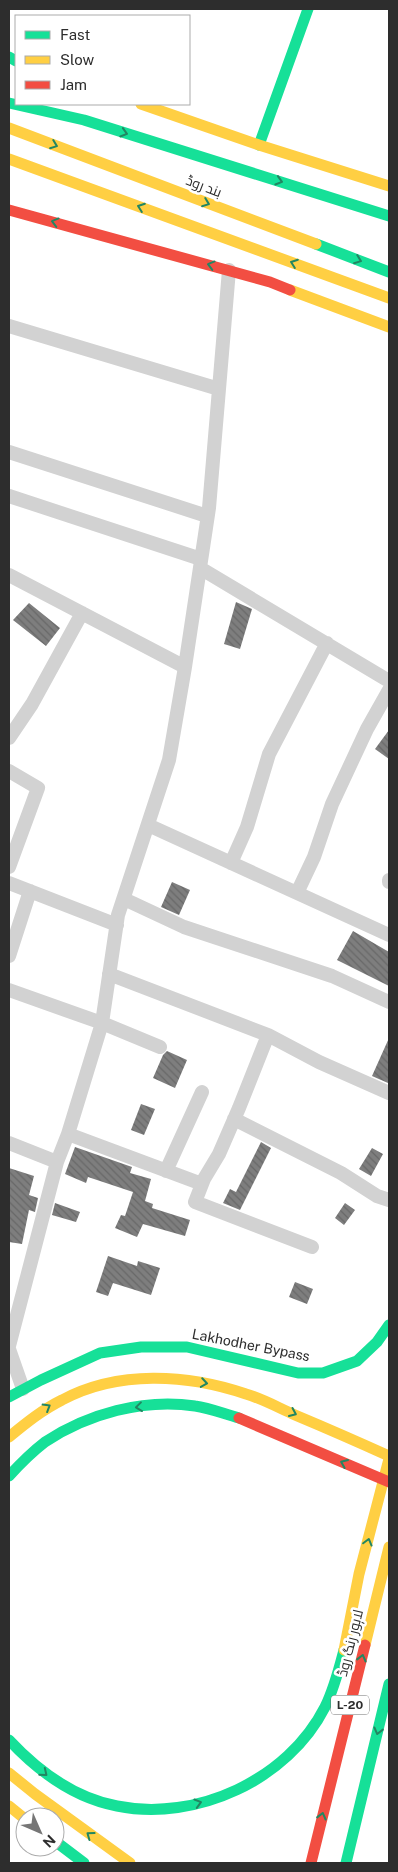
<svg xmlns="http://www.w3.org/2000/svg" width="398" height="1872" font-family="'Public Sans',Cairo,sans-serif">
  <defs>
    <pattern id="building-back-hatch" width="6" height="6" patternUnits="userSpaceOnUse" patternTransform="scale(1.25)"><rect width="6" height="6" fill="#7e7e7e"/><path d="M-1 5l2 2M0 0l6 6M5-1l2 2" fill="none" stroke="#686868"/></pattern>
  </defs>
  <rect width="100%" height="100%" fill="#fff"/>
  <path fill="url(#building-back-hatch)" d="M236 602 252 609 240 649 224 644Z
    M29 603 60 628 46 646 13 620Z
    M389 730V759L375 749Z
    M172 882 190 890 179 915 161 907Z
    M353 931 389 952V986L337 960Z
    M389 1038V1081L388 1083 372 1076Z
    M167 1051 187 1060 175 1088 153 1078 163 1055Z
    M141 1104 155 1109 144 1135 131 1130Z
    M261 1142 271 1148 240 1210 223 1203 230 1189 236 1192Z
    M75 1147 132 1167 130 1173 151 1179 145 1201 153 1204 152 1208 190 1220 185 1236 143 1224 137 1237 115 1228 121 1215 125 1216 133 1192 88 1177 86 1183 65 1174Z
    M372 1148 383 1154 371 1176 359 1169Z
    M9 1168 34 1176 29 1195 38 1198 35 1212 29 1210 22 1244 9 1242Z
    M55 1203 80 1212 76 1222 52 1215Z
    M345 1203 355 1210 344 1225 335 1218Z
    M108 1256 137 1266 138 1261 160 1268 151 1295 113 1283 108 1296 96 1292Z
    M295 1282 313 1289 307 1304 289 1297Z"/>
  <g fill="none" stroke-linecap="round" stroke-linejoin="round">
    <path stroke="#d2d2d2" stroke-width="14" d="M9 326 219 389
      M9 452 207 516
      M9 496 201 559
      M200 568 389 681
      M9 575 185 667
      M9 738 32 704 82 613
      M9 771 38 788 9 867
      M148 825 389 935
      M231 863 247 827 269 754 327 643
      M389 882V880
      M9 883 117 925
      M297 893 314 857 332 804 367 729 389 690
      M124 899 184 927 332 976 389 1002
      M9 956 30 891
      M109 974 268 1035
      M9 990 102 1023 160 1047
      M234 1119 341 1173 377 1196 389 1200
      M68 1134 202 1184
      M9 1143 57 1162
      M166 1171 202 1092
      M312 1247 195 1202 204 1179 219 1154 239 1108 268 1035 319 1062 389 1093
      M9 1346 57 1162 68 1134 102 1023 118 915 169 760 185 667 209 508 229 270
      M9 1349 23 1389"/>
    <path stroke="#16e098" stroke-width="11" d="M9 57 16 61
      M9 103 84 120 389 216
      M259 145 308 9
      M316 244 389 272
      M9 1397 41 1380 100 1353 141 1347H187L298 1373H323L357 1361 377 1342 389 1325
      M9 1476C20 1464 32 1452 45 1442 87 1414 144 1398 195 1406 210 1408 224 1414 239 1418
      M9 1740C38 1771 74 1798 117 1806 196 1822 288 1780 325 1707 334 1689 339 1669 344 1650
      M55 1841 84 1863
      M346 1863 389 1684"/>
    <path stroke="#ffcf43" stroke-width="11" d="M141 104 259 145 389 186
      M9 128 316 244
      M9 159 389 298
      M290 290 389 327
      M9 1437C26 1423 42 1410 62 1400 118 1370 187 1374 246 1394 263 1399 279 1408 295 1415 326 1428 358 1442 389 1456
      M365 1645 389 1547
      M344 1650 359 1574 389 1459
      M9 1773 35 1794 130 1863
      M9 1806 25 1819"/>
    <path stroke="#f24e42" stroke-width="11" d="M9 210 270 282 290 290
      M311 1863 365 1645"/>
    <path stroke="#f24e42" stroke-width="11" d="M239 1418 389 1482"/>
  </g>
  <defs><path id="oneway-chevron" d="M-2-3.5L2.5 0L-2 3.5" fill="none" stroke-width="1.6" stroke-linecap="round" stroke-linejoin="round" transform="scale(1.25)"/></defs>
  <g stroke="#228662">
    <use href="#oneway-chevron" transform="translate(124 133) rotate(17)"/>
    <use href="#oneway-chevron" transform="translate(54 145) rotate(21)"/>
    <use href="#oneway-chevron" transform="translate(279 181) rotate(17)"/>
    <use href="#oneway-chevron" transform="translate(206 203) rotate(21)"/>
    <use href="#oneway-chevron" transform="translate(141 207) rotate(-160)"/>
    <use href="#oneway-chevron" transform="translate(55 222) rotate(-165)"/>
    <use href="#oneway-chevron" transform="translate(358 260) rotate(21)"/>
    <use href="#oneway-chevron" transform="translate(294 263) rotate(-160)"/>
    <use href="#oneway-chevron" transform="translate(211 265) rotate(-165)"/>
    <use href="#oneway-chevron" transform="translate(204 1383) rotate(9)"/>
    <use href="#oneway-chevron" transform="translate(47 1407) rotate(-31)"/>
    <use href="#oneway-chevron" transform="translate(139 1407) rotate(173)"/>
    <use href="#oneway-chevron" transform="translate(293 1413) rotate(24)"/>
    <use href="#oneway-chevron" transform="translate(344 1463) rotate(-157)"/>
    <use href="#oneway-chevron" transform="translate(368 1542) rotate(-75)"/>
    <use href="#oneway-chevron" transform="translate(362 1658) rotate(-76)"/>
    <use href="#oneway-chevron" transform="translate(378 1731) rotate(104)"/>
    <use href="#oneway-chevron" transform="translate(44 1773) rotate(39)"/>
    <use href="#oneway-chevron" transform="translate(198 1803) rotate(-16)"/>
    <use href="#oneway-chevron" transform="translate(322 1816) rotate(-76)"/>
    <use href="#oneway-chevron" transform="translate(90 1835) rotate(-144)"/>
  </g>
  <g text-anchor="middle" stroke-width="5" stroke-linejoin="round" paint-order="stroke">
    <rect fill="#fff" stroke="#6c6c6c" stroke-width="1" x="331" y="1695.5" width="38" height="19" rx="4"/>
    <g font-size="12" font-weight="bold" fill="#2d2d2d">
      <text x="350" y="1709">L-20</text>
    </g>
    <g font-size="14" fill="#2d2d2d" stroke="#fff">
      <text transform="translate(204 186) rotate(21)" y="5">بند روڈ</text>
      <text transform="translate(251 1345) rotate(11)" y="5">Lakhodher Bypass</text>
      <text transform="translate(350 1643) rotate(-76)" y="5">لاہور رنگ روڈ</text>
    </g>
  </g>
  <rect width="398" height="1872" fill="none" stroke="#2d2d2d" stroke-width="20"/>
  <rect x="15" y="15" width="175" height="90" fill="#ffffff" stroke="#ababab"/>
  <rect x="25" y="31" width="25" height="8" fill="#16e098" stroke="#ababab"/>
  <text x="60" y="40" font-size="15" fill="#2d2d2d">Fast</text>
  <rect x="25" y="56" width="25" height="8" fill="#ffcf43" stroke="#ababab"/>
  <text x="60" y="65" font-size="15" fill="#2d2d2d">Slow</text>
  <rect x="25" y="81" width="25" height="8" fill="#f24e42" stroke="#ababab"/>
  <text x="60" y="90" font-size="15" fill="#2d2d2d">Jam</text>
  <g transform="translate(40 1832) rotate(135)"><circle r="24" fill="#ffffff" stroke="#ababab"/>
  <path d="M0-4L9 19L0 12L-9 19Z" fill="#767676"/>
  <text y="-8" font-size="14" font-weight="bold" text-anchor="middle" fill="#2d2d2d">N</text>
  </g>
</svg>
